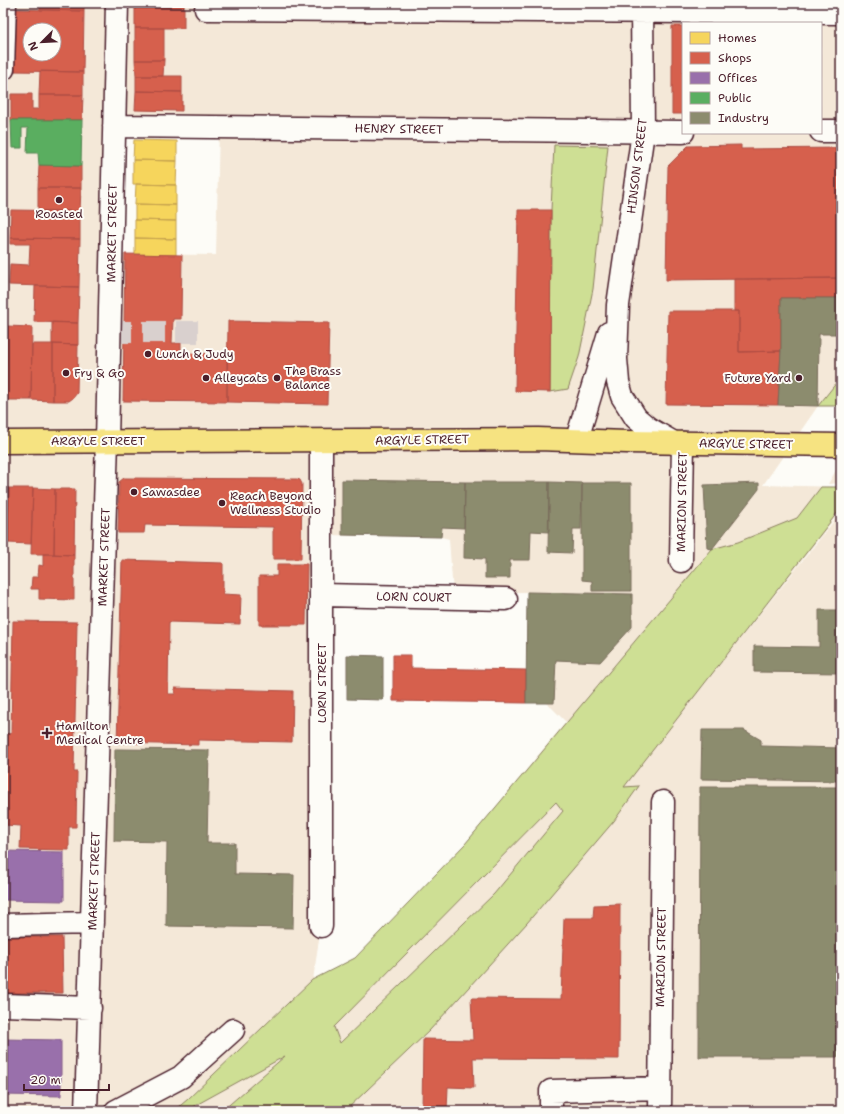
<svg xmlns="http://www.w3.org/2000/svg" width="844" height="1114" font-family="'Shantell Sans',sans-serif">
  <rect width="100%" height="100%" fill="#fdfcf7"/>
  <filter id="ink" filterUnits="userSpaceOnUse"><feTurbulence type="fractalNoise" baseFrequency=".025" numOctaves="2"/><feDisplacementMap in="SourceGraphic" scale="8" xChannelSelector="R" yChannelSelector="G"/><feConvolveMatrix kernelMatrix="1 2 1 2 8 2 1 2 1" color-interpolation-filters="sRGB"/></filter>
  <g filter="url(#ink)">
    <path fill="#f4e8d8" fill-rule="evenodd" d="M3 3H841V406H818L763 485 841 487V510L738 642 841 512V1111H3ZM683 23H821V133H683ZM30 30H54V54H30ZM115 126 219 127 216 255 112 254ZM322 535 441 537 449 539 453 593 527 592 526 703H547L566 722 465 844 355 958 313 980 321 926Z
      M841 462V483L828 484Z"/>
    <path fill="#cedf94" stroke="#8c7f60" fill-rule="evenodd" d="M554 145 608 146 593 289 579 357 568 389 550 392 551 210Z
      M841 377V406H818Z
      M821 487H841V508L624 787 639 786 614 821 527 923 430 1030 345 1111H222L285 1056 196 1105 189 1111H174L188 1099 312 980 355 958 465 844 712 549 738 542 797 518ZM556 802 563 811 494 894 340 1043 334 1027Z"/>
    <path fill="#f6d55c" stroke="#c29e4d" d="M134 140 177 141V161L133 160Z
      M133 160 177 161 176 185 133 184Z
      M136 184 176 185V205L135 204Z
      M135 204 176 205V221L135 220Z
      M135 220 176 221V239L135 238Z
      M135 238 176 239V255L135 254Z"/>
    <path fill="#d6604d" stroke="#ac4c43" fill-rule="evenodd" d="M40 3H84V11L40 10Z
      M135 3H184V28H135Z
      M14 9 84 11 83 72 13 71ZM30 30H54V54H30Z
      M672 26H683V114H672Z
      M135 28H164V60H135Z
      M135 60H164L163 76H136Z
      M40 71 83 72V95H39Z
      M136 76H182V92L136 91Z
      M136 91 182 92V111L135 110Z
      M11 94H32V109H39V95H83L82 120H11Z
      M741 145V149L841 148V278L666 280 668 166 688 146Z
      M39 165 81 166V188H38Z
      M38 188H81L80 211H38Z
      M11 210 80 211V239L10 238Z
      M518 210H551L550 392 515 391Z
      M10 238 80 239 79 287 9 285 10 264 29 265 30 244H10Z
      M125 254 182 255 181 319H173L172 343H181V353L227 354V402L123 401Z
      M841 278V298H781V351L739 352V311H734V279Z
      M35 286 79 287 78 323 34 322Z
      M668 311H739V352L781 351 778 405 666 404Z
      M228 321 329 323 327 404 227 402Z
      M52 322 78 323V345L52 344Z
      M7 326 32 327 31 400H6Z
      M32 344H53V401L31 400Z
      M53 344 78 345 77 393 73 398 69 401H53Z
      M124 478 297 479 300 480 302 484 301 559H273V527L145 525 144 533H118L119 482Z
      M3 487 9 488 8 535H3Z
      M9 488H33L31 544 8 543Z
      M33 488 55 489 54 554H31Z
      M55 489H75L74 555 54 554Z
      M43 554 74 555V600L39 599V589H31L32 577H38L39 565 43 566Z
      M122 560 223 563V594L241 595 240 624 169 622 168 694H175V688L293 691 292 742 198 740V745L117 743Z
      M277 564H307L306 625H259V576H277Z
      M13 621 77 622 74 772H77L76 827H69V850L20 849 21 826 3 825V733L11 734Z
      M393 655H411V668L526 670V703L393 701Z
      M620 904 619 1059 473 1058 474 1088 448 1087 447 1111H422L423 1039 473 1040 471 998 561 999 564 918H593L594 905Z
      M3 937H62L63 993H3Z"/>
    <path fill="#9970ab" stroke="#815885" d="M3 851 64 852V901L3 900Z
      M3 1039 61 1040V1096L3 1095Z"/>
    <path fill="#5aae61" stroke="#558351" d="M11 120H82L81 166 39 165 38 153H27L28 128H22V148H12Z"/>
    <path fill="#8c8c6e" stroke="#786b5a" d="M781 298H841V334H819L818 406 778 405 781 351Z
      M342 480 465 482 464 528 442 527 441 537 342 535Z
      M465 482H549V532L531 531 530 560H510V578H485V559L464 558Z
      M549 482 582 483 581 529H573L572 553 548 552Z
      M582 483H631V591H592V581L582 580Z
      M759 483V489L712 549 707 548 704 485Z
      M527 592 632 594V627L600 662 556 660 554 703H526Z
      M819 610H841V673L754 672V646L819 647Z
      M347 655 383 656V700L347 699Z
      M702 730H744L761 740V746L841 748V781L701 779Z
      M115 749 209 750 207 843H235V874L294 875 293 928 166 926 167 842 114 841Z
      M700 787H840L838 1057H699Z"/>
    <g fill="none" stroke-linecap="round" stroke-linejoin="round">
      <path stroke="#d9d0ce" stroke-width="22" stroke-dasharray="22 11" stroke-linecap="butt" d="M110 332H204"/>
      <g stroke="#4a1f2b" stroke-width="25">
        <path id="minor" d="M642 3 643 132 618 305 616 359 618 382 622 396 636 418 648 428 674 443
          M206 9 841 13
          M3 69 5 3
          M114 126 683 132
          M821 131H841
          M577 439 609 333
          M321 441V926
          M681 561 683 443
          M322 595 506 599
          M3 925 92 923
          M3 1005 90 1008
          M86 1111 107 441 117 3
          M116 1111 181 1077 233 1030
          M551 1111V1091L660 1088
          M660 1111 663 802"/>
      </g>
      <g stroke="#4a1f2b" stroke-width="25">
        <path id="major" d="M3 442 538 439 627 442 841 445"/>
      </g>
      <use href="#minor" stroke="#fdfcf7" stroke-width="22"/>
      <use href="#major" stroke="#f6e381" stroke-width="22"/>
    </g>
  </g>
  <g fill="#4a1f2b" stroke="#fdfcf7" stroke-width="1.5">
    <circle cx="59" cy="200" r="4"/>
    <circle cx="148" cy="354" r="4"/>
    <circle cx="66" cy="373" r="4"/>
    <circle cx="206" cy="378" r="4"/>
    <circle cx="277" cy="378" r="4"/>
    <circle cx="799" cy="378" r="4"/>
    <circle cx="134" cy="492" r="4"/>
    <circle cx="222" cy="503" r="4"/>
    <path d="M45 727h4v4h4v4h-4v4h-4v-4h-4v-4h4z"/>
  </g>
  <g text-anchor="middle" stroke-width="4" stroke-linejoin="round" paint-order="stroke">
    <g font-size="12" fill="#4a1f2b" stroke="#fdfcf7">
      <text transform="translate(399 129) rotate(1)" y="4">HENRY STREET</text>
      <text transform="translate(637 166) rotate(-83)" y="4">HINSON STREET</text>
      <text transform="translate(112 233) rotate(-89)" y="4">MARKET STREET</text>
      <text transform="translate(422 440) rotate(-1)" y="4">ARGYLE STREET</text>
      <text x="98" y="445">ARGYLE STREET</text>
      <text transform="translate(746 444) rotate(1)" y="4">ARGYLE STREET</text>
      <text transform="translate(682 502) rotate(-89)" y="4">MARION STREET</text>
      <text transform="translate(104 557) rotate(-88)" y="4">MARKET STREET</text>
      <text transform="translate(414 597) rotate(1)" y="4">LORN COURT</text>
      <text transform="translate(322 683) rotate(-90)" y="4">LORN STREET</text>
      <text transform="translate(94 881) rotate(-88)" y="4">MARKET STREET</text>
      <text transform="translate(661 957) rotate(-89)" y="4">MARION STREET</text>
    </g>
    <g font-size="12" fill="#4a1f2b" stroke="#fdfcf7" text-anchor="start">
      <text x="59" y="218" text-anchor="middle">Roasted</text>
      <text x="156" y="358">Lunch &amp; Judy</text>
      <text x="285" y="375">The Brass<tspan x="285" dy="14">Balance</tspan></text>
      <text x="74" y="377">Fry &amp; Go</text>
      <text x="214" y="382">Alleycats</text>
      <text x="791" y="382" text-anchor="end">Future Yard</text>
      <text x="142" y="496">Sawasdee</text>
      <text x="230" y="500">Reach Beyond<tspan x="230" dy="14">Wellness Studio</tspan></text>
      <text x="56" y="730">Hamilton<tspan x="56" dy="14">Medical Centre</tspan></text>
    </g>
  </g>
  <rect width="844" height="1114" fill="none" stroke="#fdfcf7" stroke-width="16"/>
  <rect x="8" y="8" width="828" height="1098" fill="none" stroke="#4a1f2b" stroke-width="1.5" filter="url(#ink)"/>
  <rect x="682" y="22" width="140" height="112" fill="#fdfcf7" stroke="#b5a4a5"/>
  <rect x="690" y="32" width="20" height="12" fill="#f6d55c" stroke="#b5a4a5"/>
  <text x="718" y="42" font-size="12" fill="#4a1f2b">Homes</text>
  <rect x="690" y="52" width="20" height="12" fill="#d6604d" stroke="#b5a4a5"/>
  <text x="718" y="62" font-size="12" fill="#4a1f2b">Shops</text>
  <rect x="690" y="72" width="20" height="12" fill="#9970ab" stroke="#b5a4a5"/>
  <text x="718" y="82" font-size="12" fill="#4a1f2b">Offices</text>
  <rect x="690" y="92" width="20" height="12" fill="#5aae61" stroke="#b5a4a5"/>
  <text x="718" y="102" font-size="12" fill="#4a1f2b">Public</text>
  <rect x="690" y="112" width="20" height="12" fill="#8c8c6e" stroke="#b5a4a5"/>
  <text x="718" y="122" font-size="12" fill="#4a1f2b">Industry</text>
  <g transform="translate(42 42) rotate(246)"><circle r="19" fill="#fdfcf7" stroke="#b5a4a5"/>
  <path d="M0-3L7 15L0 10L-7 15Z" fill="#4a1f2b"/>
  <text y="-6" font-size="11" font-weight="bold" text-anchor="middle" fill="#4a1f2b">N</text>
  </g>
  <path d="M24 1084v6h85v-6" fill="none" stroke="#4a1f2b" stroke-width="2"/>
  <text x="30" y="1084" font-size="12" fill="#4a1f2b" stroke="#fdfcf7" stroke-width="3" paint-order="stroke">20 m</text>
</svg>
